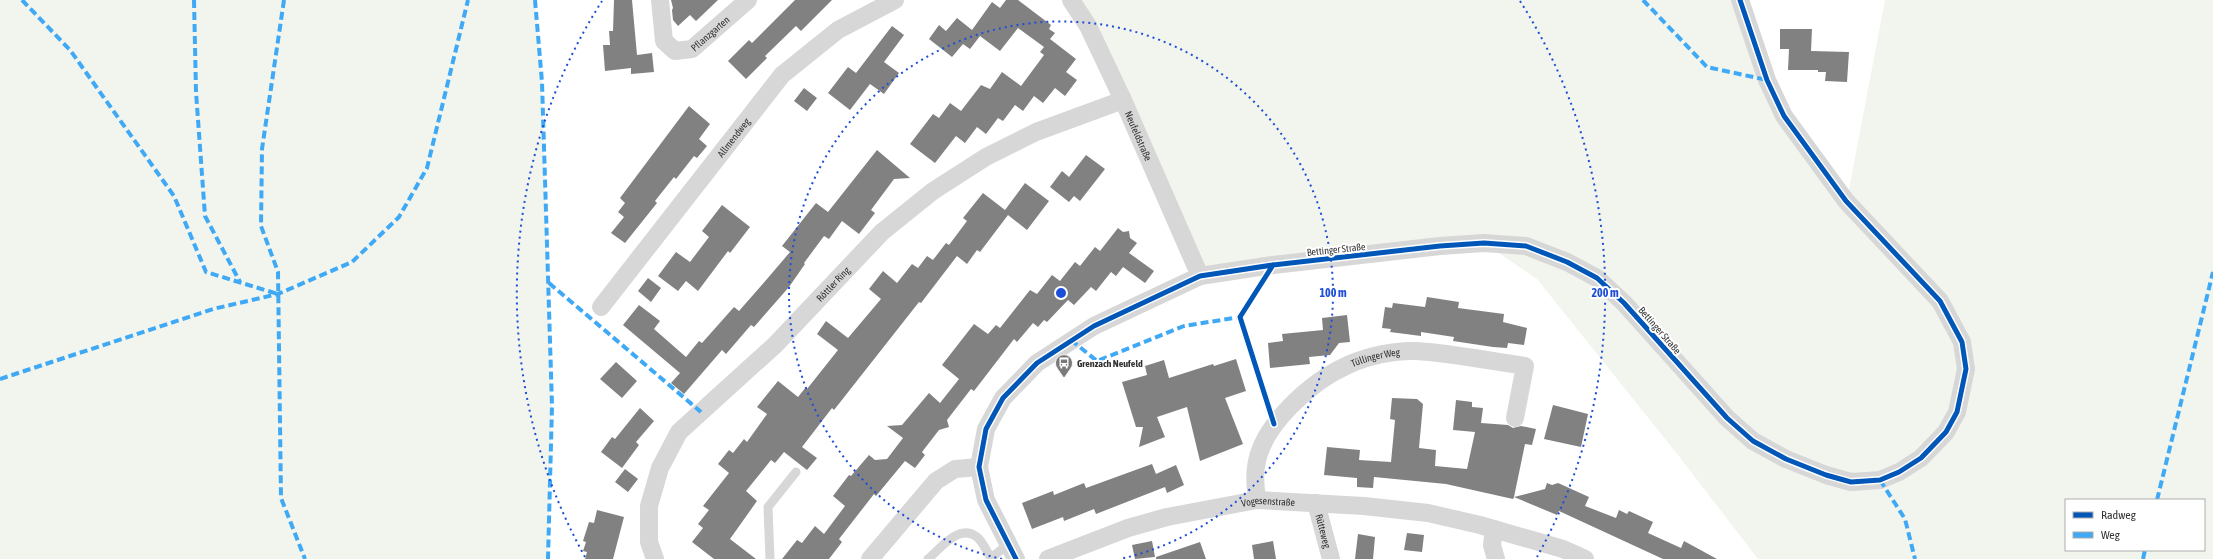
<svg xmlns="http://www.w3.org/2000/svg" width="2213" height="559" font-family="'Asap Condensed',sans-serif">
  <rect width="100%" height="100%" fill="#fff"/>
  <path fill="#f1f5ed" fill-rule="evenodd" d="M0 0H535L542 82 552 406 548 559H0Z
    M1071 0H1740L1767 80 1847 200 1885 0H2213V559H1758L1678 455 1537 279 1484 243 1200 276ZM2066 500H2204V550H2066Z"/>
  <path fill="#818181" d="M614 0H632L637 55 652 53 654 72 631 74V68L605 71 603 45H610L609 31H613Z
    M671 0H718L696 21 690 15 678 26 673 20 672 10 673 8Z
    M795 0H832L801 31 796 26 765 56 767 58 746 79 728 61 749 40 752 43Z
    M1006 0H1018L1051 25 1049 29 1055 33 1050 39 1076 59 1066 72 1077 80 1065 96 1055 88 1043 103 1034 96 1023 111 1015 105 1003 121 998 118 986 134 977 127 965 143 956 136 935 163 910 144 933 114 939 118 950 103 961 111 981 85 990 89 1002 72 1021 86 1044 55 1040 52 1044 47 1018 28 1000 51 980 36 970 49 963 44 952 57 929 39 939 25 946 31 957 18 972 30 992 2 1000 8Z
    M892 26 904 35 884 62 899 73 884 94 870 84 850 110 828 93 848 67 856 73Z
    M1780 29H1812L1811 51 1849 52 1847 82 1825 81 1826 72H1818V70H1788L1789 49H1780Z
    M804 88 817 98 807 111 794 101Z
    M689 106 710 124 699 139 707 146 697 158 694 156 676 179 674 177 655 201 657 203 625 243 611 233 624 217 618 212 625 203 620 198Z
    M877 150 910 178 894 179 871 210 875 213 859 234 842 221 829 239 824 236 804 263 805 264 789 287 754 327 751 325 726 354 722 350 684 394 671 383 680 373 623 325 639 305 660 321 654 329 686 357 699 341 702 343 734 307 739 311 767 279 790 252 782 246 816 203 828 212Z
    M1086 155 1105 169 1080 201 1074 196 1069 202 1050 187 1062 171 1069 177Z
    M1025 183 1049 201 1027 230 1008 215 980 252 977 250 967 264 957 256 921 303 919 302 834 410 832 408 802 447 817 458 807 470 784 452 775 463 771 460 746 491 757 501 730 539 756 559H714L692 542 703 528 698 524 709 510 703 506 729 473 718 464 729 450 733 453 744 439 747 442 767 414 757 407 778 381 798 397 806 387 807 389 838 350 817 334 826 321 848 338 881 299 869 289 883 271 897 283 912 264 918 268 927 256 933 260 946 243 949 245 967 221 963 218 983 193 1005 210Z
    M722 205 750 227 730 253 728 251 698 291 686 281 678 291 658 276 676 252 690 262 709 237 702 231Z
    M1118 228 1123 232 1129 231 1130 238 1137 243 1129 253 1154 271 1145 283 1123 267 1116 276 1111 272 1096 291 1091 287 1074 305 1068 300 1047 322 1044 320 1038 327 1033 323 1017 342 1014 339 974 391 971 389 947 420 949 427 939 430 922 452 925 455 915 468 905 461 876 496 874 494 839 539 842 542 829 559H782L797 540 802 543 815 526 824 534 845 506 833 496 849 475 851 476 869 455 875 460 887 459 903 438 887 426 902 425 929 393 940 403 959 379 942 365 974 324 988 334 996 325 1000 328 1030 290 1037 294 1052 275 1060 281 1075 262 1080 266 1095 247 1100 251Z
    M648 278 661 288 651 302 638 291Z
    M1427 297 1459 302 1458 308 1504 314 1503 322 1527 328 1524 345 1508 343 1507 348 1493 347 1453 341 1454 337 1421 332V336L1390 332 1391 329 1382 328 1385 307 1392 308 1393 303 1425 307Z
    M1347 315 1350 342 1339 343 1330 355 1309 357 1310 364 1270 368 1268 343 1283 341 1282 334 1323 330 1322 318Z
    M1236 359 1246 391 1225 398 1243 444 1200 461 1187 407 1157 417 1165 437 1139 447 1143 427H1136L1122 382 1147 375 1145 366 1164 360 1169 378 1213 364 1214 366Z
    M616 362 637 381 622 398 600 379Z
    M1392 398 1417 399 1423 404 1419 448 1436 450 1435 466 1467 469 1475 432 1453 430 1456 400 1472 402V407L1483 408 1481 423 1508 425 1513 428 1521 426 1536 429 1532 445 1525 444 1514 497 1545 489 1547 483 1552 485 1558 483 1589 497 1585 506 1616 518 1619 510 1627 514 1629 511 1653 522 1648 533 1681 548 1684 541 1717 559H1663L1559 511 1557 515 1514 497 1513 499 1446 484 1374 477 1373 488 1357 487V478L1324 475 1327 447 1360 450 1359 460 1391 462 1395 420 1390 419Z
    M1553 405 1588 414 1581 447 1544 439Z
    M640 408 654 421 636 442 639 445 622 468 601 452 612 437 615 439Z
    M1152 464 1156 474 1176 465 1184 485 1167 493 1165 487 1096 514 1094 509 1064 521 1063 517 1032 529 1022 503 1053 491 1054 495 1084 483 1086 488Z
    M625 469 638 479 628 492 615 482Z
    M597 510 624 517 613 559H585L587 552 583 551 586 542 583 541 589 522 594 523Z
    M1407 533 1424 535 1422 552 1404 550Z
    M1358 534 1375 537 1373 559H1355Z
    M1152 541 1155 557 1135 559 1132 545Z
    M1273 541 1276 559H1254L1252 545Z
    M1200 542 1206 559H1156V557Z"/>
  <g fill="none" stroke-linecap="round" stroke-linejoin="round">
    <path stroke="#d7d7d7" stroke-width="9" d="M770 559 768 507 796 472
      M928 559C941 548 959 523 977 537 983 542 987 552 991 558
      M990 559 1008 544"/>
    <g stroke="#d7d7d7" stroke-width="18">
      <path id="s1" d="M660 0 664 41 675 51 692 49 748 0"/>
      <path id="s2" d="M1071 0 1088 26 1123 100 1200 276"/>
      <path id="s3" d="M601 307 782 75 838 30 895 0"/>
      <path id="s4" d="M1257 500C1256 490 1254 478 1256 467 1261 425 1312 381 1348 365 1367 356 1396 350 1416 351 1452 353 1489 361 1525 366L1515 418"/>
      <path id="s5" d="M1316 503 1331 559"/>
      <path d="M1494 529 1492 545 1496 559"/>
      <path id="s6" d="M655 559 649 542V506L660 468 679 432 775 345 882 232 933 191 986 157 1036 132 1123 100"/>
      <path d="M870 559 936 481 955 469 979 467"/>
      <path d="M1016 559 986 500 979 467 986 429 1003 398 1037 363 1094 326 1200 276 1273 265 1440 246 1484 243 1526 246 1567 262 1597 278 1624 303 1727 418 1753 441 1786 459 1826 475 1851 482 1880 480 1899 472 1921 458 1946 432 1957 412 1966 369 1962 342 1940 301 1846 201 1784 116 1767 80 1740 0"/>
      <path id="s7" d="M1048 559 1128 528 1167 517 1257 500 1364 506 1428 513 1480 525 1563 549 1585 559"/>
    </g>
    <path stroke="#3fa9f5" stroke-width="4" stroke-dasharray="8 4" stroke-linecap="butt" d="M22 0 70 50 174 196 206 272 278 294
      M194 0 196 92 205 216 240 282
      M284 0 262 149 261 226 278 272 281 498 305 559
      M535 0 542 82 552 406 548 559
      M1643 0 1707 67 1767 80
      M549 283 701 412
      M1071 340 1097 361 1184 326 1240 317
      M0 379 213 309 278 294 352 262 399 217 427 168 468 0
      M1880 480 1905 519 1915 559
      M2157 500 2213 272
      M2143 559 2145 550"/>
    <g stroke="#fff" stroke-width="8">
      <path id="cycleway" d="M1273 265 1240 317 1274 424
        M1016 559 986 500 979 467 986 429 1003 398 1037 363 1094 326 1200 276 1273 265 1440 246 1484 243 1526 246 1567 262 1597 278 1624 303 1727 418 1753 441 1786 459 1826 475 1851 482 1880 480 1899 472 1921 458 1946 432 1957 412 1966 369 1962 342 1940 301 1846 201 1784 116 1767 80 1740 0"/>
    </g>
    <use href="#cycleway" stroke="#0057b8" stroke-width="5"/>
  </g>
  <g fill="none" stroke="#1d4ed8" stroke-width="2" stroke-dasharray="2 4">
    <path d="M1002 559A272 272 0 1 1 1120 559"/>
    <path d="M585 557A544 544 0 0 1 602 1M1520 1A544 544 0 0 1 1537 557"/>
  </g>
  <defs>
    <g id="bus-pin" transform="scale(0.9)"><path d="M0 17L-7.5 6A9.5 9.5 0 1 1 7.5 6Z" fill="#7a7a7a" stroke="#fff"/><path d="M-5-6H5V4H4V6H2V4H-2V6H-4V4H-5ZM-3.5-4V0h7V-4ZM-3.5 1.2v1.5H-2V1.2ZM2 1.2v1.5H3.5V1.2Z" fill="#fff"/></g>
  </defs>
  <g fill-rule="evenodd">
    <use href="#bus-pin" x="1064" y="363"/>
  </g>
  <g text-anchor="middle" stroke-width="4" stroke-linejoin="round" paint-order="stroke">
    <g font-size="10" fill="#333" stroke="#fff">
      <text dy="4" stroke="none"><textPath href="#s1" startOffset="97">Pflanzgarten</textPath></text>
      <text dy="4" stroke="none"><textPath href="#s2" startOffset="152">Neufeldstraße</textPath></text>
      <text dy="4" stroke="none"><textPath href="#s3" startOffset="215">Allmendweg</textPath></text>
      <text transform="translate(1336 249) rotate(-6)" y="4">Bettinger Straße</text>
      <text dy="4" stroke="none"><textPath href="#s6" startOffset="348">Röttler Ring</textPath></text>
      <text transform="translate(1660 330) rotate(49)" y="4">Bettinger Straße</text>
      <text dy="4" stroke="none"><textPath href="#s4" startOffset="204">Tüllinger Weg</textPath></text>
      <text dy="4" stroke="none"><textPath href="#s7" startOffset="229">Vogesenstraße</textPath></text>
      <text dy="4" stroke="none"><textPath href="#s5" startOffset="29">Rütteweg</textPath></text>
    </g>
    <g font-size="10" font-weight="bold" fill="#333" stroke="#fff" text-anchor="start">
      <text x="1077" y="367">Grenzach Neufeld</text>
    </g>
  </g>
  <circle cx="1061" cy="293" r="6" fill="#1d4ed8" stroke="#fff" stroke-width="2"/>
  <g font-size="12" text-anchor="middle" font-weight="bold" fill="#1d4ed8" stroke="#fff" stroke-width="4" stroke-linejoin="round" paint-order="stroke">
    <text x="1333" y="297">100 m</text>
    <text x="1605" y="297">200 m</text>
  </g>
  <rect x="2065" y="499" width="140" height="52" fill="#ffffff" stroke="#adadad"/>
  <rect x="2073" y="512" width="20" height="6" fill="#0057b8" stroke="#adadad"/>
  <text x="2101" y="519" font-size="12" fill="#333333">Radweg</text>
  <rect x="2073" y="532" width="20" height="6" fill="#3fa9f5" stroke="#adadad"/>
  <text x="2101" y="539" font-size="12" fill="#333333">Weg</text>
</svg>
